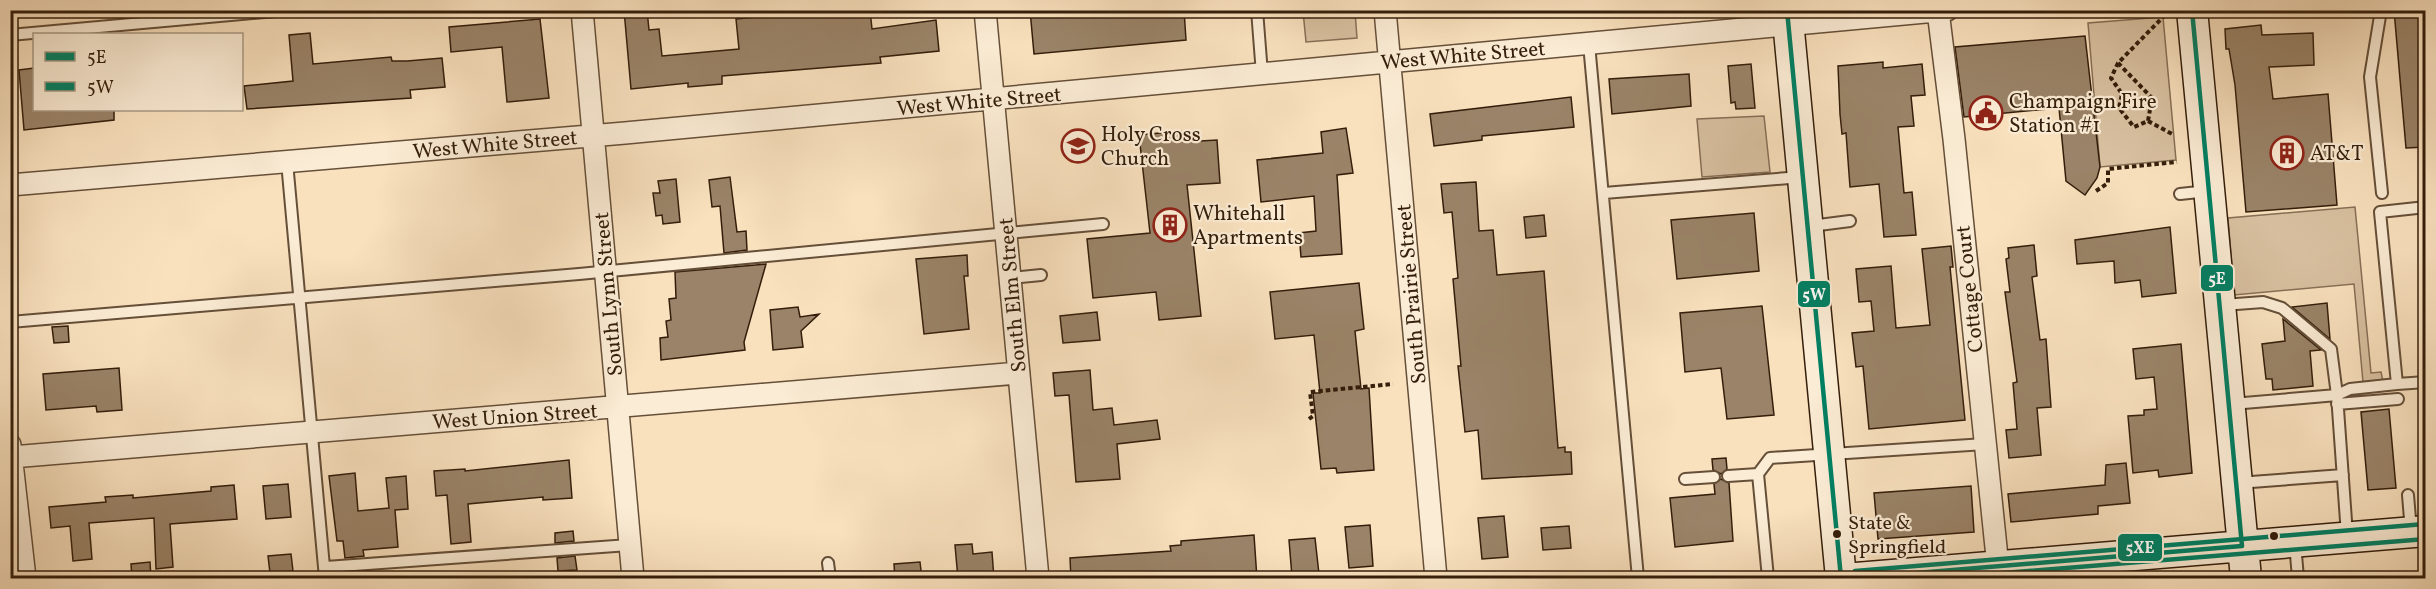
<svg xmlns="http://www.w3.org/2000/svg" width="2436" height="589" font-family="Vollkorn,serif">
  <rect width="100%" height="100%" fill="#f9e1be"/>
  <filter id="stains"><feTurbulence type="fractalNoise" baseFrequency=".00333" numOctaves="4"/><feColorMatrix values="0 0 0 0 .2 0 0 0 0 .09 0 0 0 0 .02 0 0 0 .5 -.17"/></filter>
  <radialGradient id="worn" r=".72"><stop offset=".6" stop-color="#630" stop-opacity="0"/><stop offset="1" stop-color="#630" stop-opacity=".3"/></radialGradient>
  <path fill="#d8c0a0" stroke="#866f56" stroke-width="1.5" d="M1303 11H1355L1357 38 1306 42Z
    M2163 17 2176 160 2100 167 2088 23Z
    M1764 116 1770 172 1702 177 1697 119Z
    M2355 207 2371 373 2381 372 2383 381 2363 382 2354 284 2234 295 2228 218Z"/>
  <path fill="#9a8368" stroke="#341e0b" stroke-width="1.5" d="M624 10H647L649 30 659 29 662 56 739 49 736 19 829 10H870L872 29 936 20 939 51 880 57 881 63 722 76V84L688 87V83L631 89Z
    M1030 10H1184L1186 40 1034 54Z
    M2394 10H2426V147L2406 148Z
    M540 19 549 98 507 102 502 47 451 52 449 27Z
    M2261 25 2262 35 2313 33 2314 65 2269 67 2273 99 2328 94 2337 205 2246 212 2235 85 2229 49H2226L2225 29Z
    M310 33 313 64 391 57 392 61H407L442 58 445 87 410 90 411 98 247 109 244 86 293 81 289 35Z
    M2085 36 2100 167 2097 178 2085 195 2066 181 2059 108 1964 117 1955 47Z
    M1883 62V68L1922 64 1925 95 1911 96 1914 126 1898 127 1904 193 1912 192 1916 235 1884 237 1879 184 1850 187 1846 133 1842 134 1840 114 1838 66Z
    M1751 64 1755 108 1736 109 1735 102 1731 103 1728 66Z
    M34 68V110H114V120L24 130 19 70Z
    M1689 74 1691 106 1612 114 1609 79Z
    M1571 97 1574 127 1482 136V140L1434 146 1430 114Z
    M1346 128 1353 173 1337 175 1342 254 1301 257 1299 233 1316 231 1314 196 1261 202 1257 160 1323 153 1321 132Z
    M1181 131 1183 142 1217 140 1220 183 1187 185 1201 316 1159 320 1156 292 1093 298 1087 239 1150 233 1139 135Z
    M730 177 737 232 746 231 747 250 724 253 720 206 712 207 709 180Z
    M676 179 680 222 663 224 662 215 656 216 653 193H660L658 181Z
    M1476 182 1479 231 1493 230 1497 275 1544 271 1558 448 1565 447V452H1571L1572 474 1482 479 1478 430 1465 432 1458 366H1461L1453 279 1458 278 1452 212 1444 213 1441 184Z
    M1754 213 1759 271 1677 279 1671 220Z
    M1544 215 1546 236 1526 238 1524 217Z
    M2170 227 2176 293 2142 297 2140 280 2115 283 2114 261 2077 264 2075 240Z
    M2034 245 2037 276 2032 277 2040 340 2046 339 2051 407 2037 408 2041 455 2009 458 2006 430 2017 429 2013 383 2017 382 2005 292H2010L2006 259 2009 258 2008 248Z
    M1951 246 1953 267H1950L1965 420 1869 429 1863 366 1856 367 1852 333 1874 331 1871 301 1859 302 1856 269 1891 266 1896 328 1930 325 1922 249Z
    M967 255 968 276H964L969 329 924 334 916 259Z
    M766 264 744 342 745 350 661 360 660 338 668 337 666 321 671 320 669 299 676 298 675 272Z
    M1359 283 1364 329 1355 331 1361 389 1369 388 1374 470 1337 473 1336 468 1321 469 1313 393H1320L1314 335 1275 339 1270 292Z
    M2327 303 2330 339 2292 307Z
    M1762 306 1774 415 1727 419 1721 368 1685 372 1680 313Z
    M798 307 800 317 819 314 801 331 803 347 773 350 770 310Z
    M1097 312 1100 340 1063 343 1060 316Z
    M2283 319 2321 350 2310 351 2313 386 2273 390 2272 379H2266L2262 344 2285 341Z
    M68 326 69 342 54 343 52 327Z
    M2181 344 2192 473 2159 477 2158 470 2133 473 2128 416 2144 415V410L2157 409 2154 377 2136 379 2133 349Z
    M119 368 122 410 97 412 96 406 46 410 43 374Z
    M1090 370 1093 410 1112 408 1114 425 1157 420 1160 439 1117 444 1120 479 1076 482 1069 395 1055 396 1053 373Z
    M2389 409 2396 488 2368 490 2361 412Z
    M1726 458 1727 469 1721 474 1713 470 1712 459Z
    M569 460 572 498 543 500V497L468 504 471 542 451 544 447 495 436 496 434 471 465 469V471Z
    M2126 463 2130 503 2098 506V514L2011 522 2008 494 2105 485 2106 465Z
    M355 473 358 511 389 508 386 478 406 476 408 509 395 510 398 547 363 550 364 556 345 558 343 541H337L329 476Z
    M1721 479 1729 483 1733 541 1675 547 1670 498 1715 494 1714 484Z
    M288 484 291 517 266 519 263 486Z
    M234 485 237 519 170 524 173 567 156 569 154 518 89 523 92 559 73 561 70 526 51 528 49 507 106 502 105 497 133 495V498L211 491V487Z
    M1971 486 1974 532 1878 539 1874 493Z
    M1504 516 1508 557 1482 559 1478 518Z
    M1370 525 1373 566 1349 568 1345 527Z
    M1569 526 1571 548 1543 550 1541 528Z
    M573 531 574 541 555 543V533Z
    M1254 535 1257 579H1179L1178 576 1071 579 1070 558 1171 551 1170 546 1181 545V541Z
    M1315 538 1319 574 1292 577 1289 540Z
    M972 544 973 554 992 552 994 579H958L955 545Z
    M291 554 293 571 270 573 268 556Z
    M575 556 577 570 558 571 557 558Z
    M150 562 151 579H132L131 564Z
    M920 562 922 579H895L894 564Z"/>
  <g fill="none" stroke-linecap="round" stroke-linejoin="round">
    <g stroke="#654f38" stroke-width="14">
      <path id="service" d="M1257 10 1262 74
        M2381 10 2370 77 2382 193
        M10 35 287 10
        M1589 44 1638 578
        M287 162 325 578
        M1604 193 1801 177
        M2180 194 2208 191
        M2426 207 2380 212 2397 384 2426 382
        M1811 226 1850 221
        M1011 278 1041 275
        M2223 305 2263 302 2282 308 2331 349 2337 395 2350 389 2397 384
        M10 322 579 274 1103 224
        M2232 404 2337 395 2347 535
        M2337 404 2398 399
        M1728 476 1758 474
        M1685 479 1714 477
        M2238 483 2343 475
        M2408 495 2411 531
        M2295 543 2298 578
        M828 563 830 578
        M326 567 629 545
        M1768 578 1758 474 1770 458 1985 444"/>
    </g>
    <g stroke="#654f38" stroke-width="24">
      <path id="minor" d="M582 10 633 578
        M985 10 1038 578
        M1385 10 1436 578
        M1938 11 1954 139 1998 567
        M10 185 625 133 1947 10
        M10 445 25 578
        M12 457 1019 373"/>
    </g>
    <g stroke="#341e0b" stroke-width="33">
      <path id="secondary" d="M1787 10 1841 578
        M2192 10 2246 578
        M1856 578 2426 531"/>
    </g>
    <path stroke="#341e0b" stroke-width="4" stroke-dasharray="4.5 3" stroke-linecap="butt" d="M2118 63 2152 98 2148 121 2134 127 2119 108 2122 94 2111 78 2118 63 2164 16
      M2148 121 2174 135
      M2096 191 2108 183V169L2177 162
      M1309 419 1313 416 1310 392 1393 384"/>
    <use href="#service" stroke="#fbecd5" stroke-width="10"/>
    <use href="#minor" stroke="#fbecd5" stroke-width="21"/>
    <use href="#secondary" stroke="#fbecd5" stroke-width="30"/>
    <g stroke="#fbecd5" stroke-width="9">
      <path id="bus-1" d="M2192 10 2242 546
        M1856 578 2242 546"/>
    </g>
    <g stroke="#fbecd5" stroke-width="9">
      <path id="bus-2" d="M1787 10 1841 578"/>
    </g>
    <g stroke="#fbecd5" stroke-width="9">
      <path id="bus-3" d="M1941 578 2426 539"/>
    </g>
    <g stroke="#fbecd5" stroke-width="9">
      <path id="bus-4" d="M1855 571 2425 524"/>
    </g>
    <use href="#bus-1" stroke="#008063" stroke-width="4.5"/>
    <use href="#bus-2" stroke="#008063" stroke-width="4.5"/>
    <use href="#bus-3" stroke="#008063" stroke-width="4.5"/>
    <use href="#bus-4" stroke="#008063" stroke-width="4.5"/>
  </g>
  <defs>
    <g id="civic-ring" transform="scale(1.725)"><circle r="9.5" fill="#fbecd5" stroke="#8f2418" stroke-width="1.5"/><path d="M-.6-6.5H3V-4.5H.6V-3L4-1V1h2V6H-6V1h2V-1L-.6-3ZM-1.2 2.5V6h2.4V2.5Z" fill="#8f2418"/></g>
    <g id="school-ring" transform="scale(1.725)"><circle r="9.5" fill="#fbecd5" stroke="#8f2418" stroke-width="1.5"/><path d="M0-5L7-2L0 1L-7-2ZM-4 1L0 2.5L4 1V4Q0 6-4 4Z" fill="#8f2418"/></g>
    <g id="building-ring" transform="scale(1.725)"><circle r="9.5" fill="#fbecd5" stroke="#8f2418" stroke-width="1.5"/><path d="M-4-6H4V6H1V3H-1V6H-4ZM-2.5-4.3h1.7v1.8h-1.7ZM.8-4.3h1.7v1.8H.8ZM-2.5-1h1.7V.8h-1.7ZM.8-1h1.7V.8H.8Z" fill="#8f2418"/></g>
  </defs>
  <g fill-rule="evenodd">
    <use href="#civic-ring" x="1986" y="113"/>
    <use href="#school-ring" x="1078" y="146"/>
    <use href="#building-ring" x="2287" y="153"/>
    <use href="#building-ring" x="1170" y="225"/>
  </g>
  <g fill="#341e0b" stroke="#fbecd5" stroke-width="2">
    <circle cx="1837" cy="534" r="5"/>
    <circle cx="2274" cy="536" r="5"/>
  </g>
  <g text-anchor="middle" stroke-width="4.5" stroke-linejoin="round" paint-order="stroke">
    <g font-size="20" fill="#341e0b" stroke="#fbecd5" text-anchor="start">
      <text x="1848" y="529">State &amp;<tspan x="1848" dy="24">Springfield</tspan></text>
    </g>
    <g font-size="21" fill="#341e0b" stroke="#fbecd5">
      <text transform="translate(1463 55) rotate(-5)" y="7">West White Street</text>
      <text transform="translate(979 101) rotate(-5)" y="7">West White Street</text>
      <text transform="translate(495 144) rotate(-5)" y="7">West White Street</text>
      <text transform="translate(1969 289) rotate(-96)" y="7">Cottage Court</text>
      <text transform="translate(608 294) rotate(-95)" y="7">South Lynn Street</text>
      <text transform="translate(1411 294) rotate(-95)" y="7">South Prairie Street</text>
      <text transform="translate(1012 295) rotate(-95)" y="7">South Elm Street</text>
      <text transform="translate(515 416) rotate(-4)" y="7">West Union Street</text>
    </g>
    <g font-size="21" fill="#341e0b" stroke="#fbecd5" text-anchor="start">
      <text x="2009" y="108">Champaign Fire<tspan x="2009" dy="24">Station #1</tspan></text>
      <text x="1101" y="141">Holy Cross<tspan x="1101" dy="24">Church</tspan></text>
      <text x="2310" y="160">AT&amp;T</text>
      <text x="1193" y="220">Whitehall<tspan x="1193" dy="24">Apartments</tspan></text>
    </g>
  </g>
  <g stroke="#fbecd5" stroke-width="2">
    <rect x="2200" y="264" width="34" height="28" rx="6" fill="#008063"/>
    <rect x="1797" y="280" width="34" height="28" rx="6" fill="#008063"/>
    <rect x="2117" y="533" width="46" height="29" rx="6" fill="#008063"/>
  </g>
  <g font-size="16" text-anchor="middle" font-weight="bold" fill="#fff">
    <text x="2217" y="284">5E</text>
    <text x="1814" y="300">5W</text>
    <text x="2140" y="553">5XE</text>
  </g>
  <rect width="2436" height="589" fill="none" stroke="#f9e1be" stroke-width="36"/>
  <rect x="12" y="12" width="2412" height="565" fill="none" stroke="#341e0b" stroke-width="3"/>
  <rect x="18" y="18" width="2400" height="553" fill="none" stroke="#341e0b" stroke-width="1.5"/>
  <rect x="33" y="33" width="210" height="78" fill="#fbecd5" stroke="#ab9a84" stroke-width="1.5"/>
  <rect x="45" y="52" width="30" height="9" fill="#008063" stroke="#ab9a84" stroke-width="1.5"/>
  <text x="87" y="63" font-size="18" fill="#341e0b">5E</text>
  <rect x="45" y="82" width="30" height="9" fill="#008063" stroke="#ab9a84" stroke-width="1.5"/>
  <text x="87" y="93" font-size="18" fill="#341e0b">5W</text>
  <rect width="100%" height="100%" filter="url(#stains)"/>
  <rect width="100%" height="100%" fill="url(#worn)"/>
</svg>
